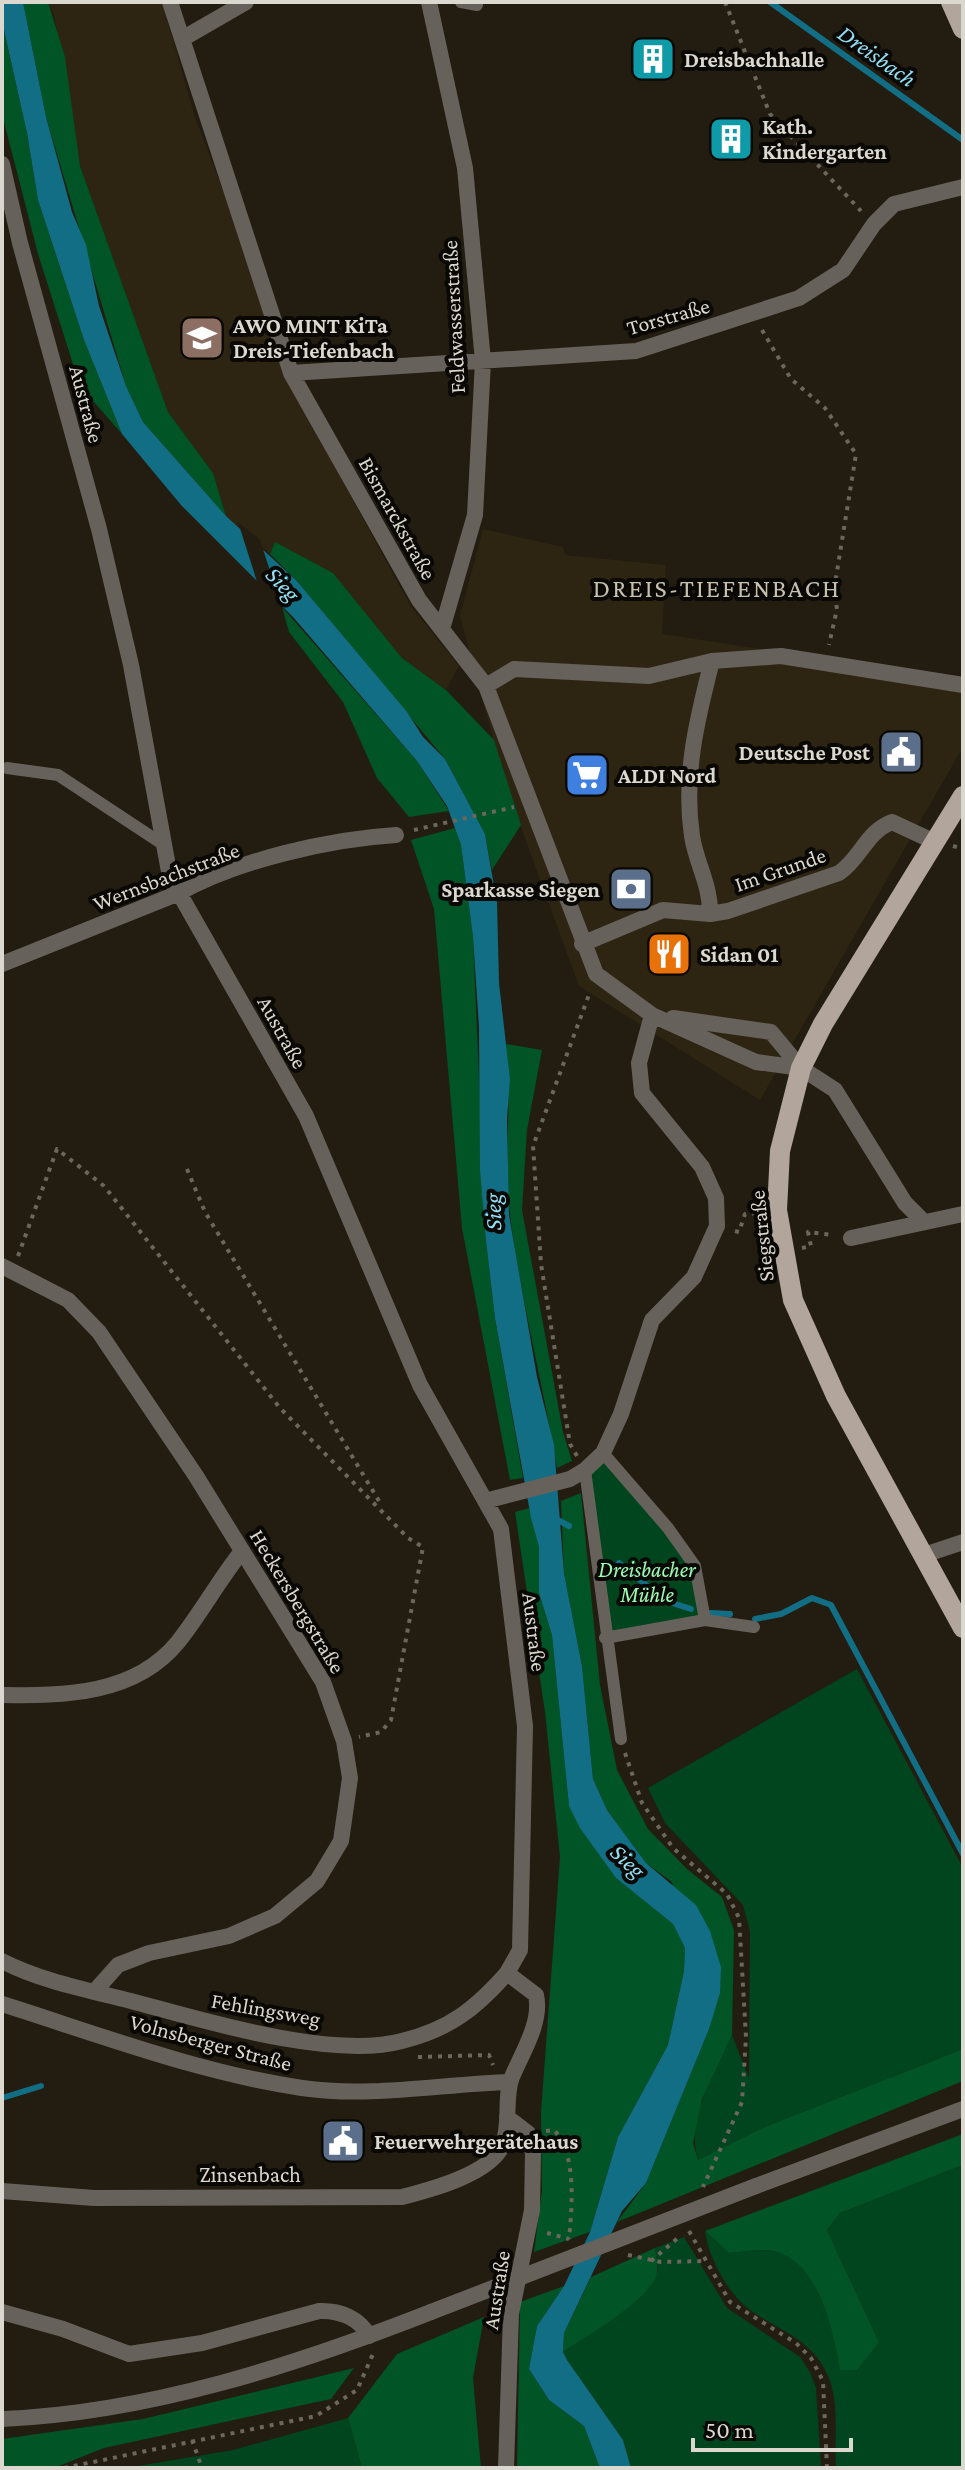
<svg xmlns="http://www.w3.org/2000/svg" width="965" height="2470" font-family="'Crimson Pro',serif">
  <rect width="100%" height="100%" fill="#221d10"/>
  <path fill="#2d2512" d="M48 2H162L195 117 313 427 410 605 459 666 446 690 402 658 333 573 275 543 270 554 226 516 213 473 168 412 80 166 54 14Z
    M483 529 563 547 565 555 666 565 662 634 963 680V747L760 1100 579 986 505 783 460 616Z"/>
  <path fill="#00451d" d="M603 1453 695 1566 705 1620 605 1638 585 1470Z
    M857 1669 963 1868V2049L762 2128 698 2160C685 2118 715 2073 732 2035L749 2078 750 1931 743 1905 665 1823 648 1788Z
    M963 2165V2468H836C834 2439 840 2404 828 2376 813 2340 780 2331 750 2310 728 2294 708 2257 705 2231L729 2253C743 2252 760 2248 773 2251 819 2261 833 2329 840 2369L879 2342 827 2230 840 2213Z
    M684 2237 727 2308 800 2357 810 2372 816 2388 821 2468H631L623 2440 567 2360 563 2352 614 2317 658 2270 655 2248Z
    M348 2418 362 2468H126L233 2450Z"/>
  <path fill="#005425" d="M23 2H48L65 57 80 166 168 412 213 473 226 516 143 422 126 386 46 117Z
    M2 21 27 133 38 200 84 340 122 434 80 386 38 254 2 114Z
    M275 542 333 573 402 658 446 690 494 740 521 825 492 870 485 834 445 759 296 580 270 554Z
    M282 607 417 761 449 811 409 817 377 778 343 702 289 632Z
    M455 828 461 845 473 937 486 1241 495 1318 523 1478 510 1480 462 1228 434 909 411 840Z
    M506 1044 542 1050 527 1130 522 1210 563 1432 572 1461 557 1468C543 1384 521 1301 510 1215 503 1159 513 1101 506 1044Z
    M581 1493 600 1685 617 1770 648 1829 687 1869 722 1897 734 1930 732 2035 702 2099 693 2143 698 2160 762 2128 963 2049V2081L617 2222 646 2183 709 2029 672 1882 646 1863 607 1810 593 1779 582 1666 564 1573 561 1501Z
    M529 1508 539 1547V1593L552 1635 569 1806 616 1878 673 1924 685 1948 684 1971 668 2045 618 2137 590 2232 534 2252 542 2191 541 2112 560 1857 545 1712 515 1512Z
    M963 2134V2165L840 2213 827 2230 879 2342 857 2370H840C833 2330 819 2261 773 2251 760 2248 743 2252 729 2253L705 2231Z
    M655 2248C657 2260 660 2273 652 2284 633 2310 589 2334 563 2352L564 2333 591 2277Z
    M564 2286 537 2326 529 2369 549 2400 584 2426 600 2468H517L520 2302Z
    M484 2317 473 2378 481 2468H362L348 2418 397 2354Z
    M354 2368 331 2399 104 2448 54 2468H2V2439L143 2419Z"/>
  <path fill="#126e84" d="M2 2H23L46 117 72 212 86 245 99 306 126 386 143 422 226 516 296 580 407 712 423 737 445 759 485 834 497 903 499 983 510 1079 507 1119 509 1215 537 1377 554 1445 564 1573 582 1666 593 1779 607 1810 646 1863 696 1905 710 1931 721 1967 720 1993 709 2029 646 2183 622 2211 564 2333 563 2352 567 2360 623 2440 631 2468H600L584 2426 549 2400 529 2369 537 2326 564 2286 590 2232 618 2137 668 2045 684 1971 685 1948 673 1924 616 1878 580 1828 569 1806 552 1635 539 1593V1547L531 1518 495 1318 486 1241 480 1170 479 1027 473 937 461 845 447 806 417 761 293 617 181 505 122 434 84 340 38 200 27 133 2 21Z"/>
  <path fill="#221d10" d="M238 522 260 540 284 614 259 588Z"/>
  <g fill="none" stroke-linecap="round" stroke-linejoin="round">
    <path stroke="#126e84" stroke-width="6" d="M770 2 963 140
      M554 1518 569 1526
      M619 1563 666 1601 691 1609
      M711 1613 730 1614
      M755 1619 781 1614 812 1598 831 1605 963 1854
      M2 2098 41 2086"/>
    <path stroke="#6b675c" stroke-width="4" stroke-dasharray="4 6" stroke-linecap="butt" d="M725 2 770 114 861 211
      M762 330 791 379 825 408 856 454 834 590 837 609 829 645
      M414 830 514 807
      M953 846 963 849
      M187 1169 205 1212 382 1506
      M735 1231 739 1232 745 1214 757 1213
      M802 1248 811 1246 808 1232 832 1235
      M18 1256 57 1149 104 1186 280 1408 408 1538 423 1547 391 1720 381 1732 359 1737
      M577 1456 570 1444 541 1264 533 1146 590 992
      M625 1753 642 1803 673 1848 727 1894 739 1918 746 2037 742 2102 703 2187
      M418 2057 489 2055 493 2065
      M546 2131 554 2130C577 2154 572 2207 569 2239
      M689 2231 730 2302 796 2343 811 2358 823 2381 827 2468
      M547 2233 569 2239
      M628 2255 661 2262 706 2261
      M651 2261 679 2237
      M192 2440 202 2468
      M64 2468 316 2416 357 2390 373 2354"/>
    <path stroke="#67615c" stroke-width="12" d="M461 2 477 5
      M7 768 58 775 164 845
      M603 1453 668 1528 695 1566 705 1620
      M585 1470 621 1739
      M605 1638 705 1620 754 1627"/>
    <path stroke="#67615c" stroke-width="16" d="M170 2 291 373 419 600 486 686 596 974 652 1015 756 1062 801 1068
      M429 2 465 168 483 361 475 515 442 629
      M182 39 246 2
      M2 164 20 243 99 529 131 665 170 877 306 1116 420 1385 501 1529 525 1726 520 1950 507 1973 536 1995C542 2022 523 2051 512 2077 504 2097 511 2123 503 2144 492 2174 429 2190 402 2197L94 2198 2 2191
      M291 373 636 351 799 298 843 270 874 224 894 204 963 187
      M486 686 514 669 649 676 712 661 781 656 963 685
      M710 914C711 886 696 863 692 836 683 776 697 719 712 661
      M582 944 663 910 710 914 728 911 839 873C861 858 866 832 892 822L935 842
      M2 964 179 893C238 860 330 839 396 835
      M673 1018 771 1032 801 1068 835 1090 905 1203 922 1220
      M851 1238 963 1214
      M2 1266 68 1300 99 1332 196 1476 323 1682 344 1741 350 1778 341 1841 317 1881 275 1916 229 1936 149 1953 118 1965 94 1992
      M485 1501 570 1479 585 1470 603 1453 621 1414 652 1320 694 1277 717 1226 716 1198 702 1167 642 1093 639 1063 652 1015
      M924 1555 963 1542
      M2 1695C64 1696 135 1695 178 1642 201 1613 219 1580 242 1551
      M2 1961C41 1981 88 1990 131 2001 202 2020 331 2060 402 2041 450 2029 475 2009 507 1973
      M2 2004C100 2035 200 2073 302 2088 371 2098 441 2084 510 2082
      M2 2312 63 2329 129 2354 202 2343 319 2311C340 2310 359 2318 369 2336
      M506 2468 511 2314 532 2210 533 2153 528 2133 507 2117"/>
    <path stroke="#67615c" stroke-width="16" d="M756 2186 963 2109
      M2 2419C148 2413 296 2365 431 2312"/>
    <path stroke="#b2a59b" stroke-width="20" d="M951 2 963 29
      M963 796 823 1024 801 1068 780 1151 777 1210 793 1300 836 1396 963 1628"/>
    <path stroke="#67615c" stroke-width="16" d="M431 2312 756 2186"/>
  </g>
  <defs>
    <g id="building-square" transform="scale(2.3)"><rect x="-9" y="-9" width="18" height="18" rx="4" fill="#0f9aa8" stroke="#0a0804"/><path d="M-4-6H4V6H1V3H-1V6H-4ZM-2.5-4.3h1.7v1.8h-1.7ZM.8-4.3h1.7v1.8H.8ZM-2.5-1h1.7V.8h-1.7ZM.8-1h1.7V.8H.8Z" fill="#fff"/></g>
    <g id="school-square" transform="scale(2.3)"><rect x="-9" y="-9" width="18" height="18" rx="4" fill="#8d6e63" stroke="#0a0804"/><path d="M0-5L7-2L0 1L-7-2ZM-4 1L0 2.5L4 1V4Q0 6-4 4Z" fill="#fff"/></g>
    <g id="civic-square" transform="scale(2.3)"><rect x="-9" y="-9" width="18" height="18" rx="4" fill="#5c6f8a" stroke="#0a0804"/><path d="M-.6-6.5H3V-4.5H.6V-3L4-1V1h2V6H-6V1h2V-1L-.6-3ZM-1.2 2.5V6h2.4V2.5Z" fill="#fff"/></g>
    <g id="supermarket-square" transform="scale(2.3)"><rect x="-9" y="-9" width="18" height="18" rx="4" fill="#3f7fe0" stroke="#0a0804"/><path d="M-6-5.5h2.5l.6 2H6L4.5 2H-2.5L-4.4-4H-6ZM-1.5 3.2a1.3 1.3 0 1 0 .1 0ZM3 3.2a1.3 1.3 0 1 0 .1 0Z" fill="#fff"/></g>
    <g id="bank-square" transform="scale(2.3)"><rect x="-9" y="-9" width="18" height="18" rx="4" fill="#5c6f8a" stroke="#0a0804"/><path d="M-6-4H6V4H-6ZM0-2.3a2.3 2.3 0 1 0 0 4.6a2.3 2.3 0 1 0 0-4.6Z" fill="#fff"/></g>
    <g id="restaurant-square" transform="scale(2.3)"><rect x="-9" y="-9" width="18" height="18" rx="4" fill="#e8710a" stroke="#0a0804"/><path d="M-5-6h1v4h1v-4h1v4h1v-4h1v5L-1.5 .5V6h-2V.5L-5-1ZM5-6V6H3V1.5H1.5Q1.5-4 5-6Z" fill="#fff"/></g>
  </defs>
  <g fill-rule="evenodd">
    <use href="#building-square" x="653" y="59"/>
    <use href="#building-square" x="731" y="139"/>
    <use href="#school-square" x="202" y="338"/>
    <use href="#civic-square" x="901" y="752"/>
    <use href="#supermarket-square" x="587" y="775"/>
    <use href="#bank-square" x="631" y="889"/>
    <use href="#restaurant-square" x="669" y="954"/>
    <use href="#civic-square" x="343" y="2141"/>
  </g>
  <g text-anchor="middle" stroke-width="8" stroke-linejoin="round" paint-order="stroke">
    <g font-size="22" font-weight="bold" fill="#dbd8cf" stroke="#0a0804" text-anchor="start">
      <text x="684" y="67">Dreisbachhalle</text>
      <text x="762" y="134">Kath.<tspan x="762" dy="25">Kindergarten</tspan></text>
      <text x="233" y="333">AWO MINT KiTa<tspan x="233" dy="25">Dreis-Tiefenbach</tspan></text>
      <text x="870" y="760" text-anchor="end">Deutsche Post</text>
      <text x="618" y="783">ALDI Nord</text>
      <text x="600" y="897" text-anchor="end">Sparkasse Siegen</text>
      <text x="700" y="962">Sidan 01</text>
      <text x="374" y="2149">Feuerwehrgerätehaus</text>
    </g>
    <g font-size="22" fill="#dbd8cf" stroke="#0a0804">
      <text transform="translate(668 316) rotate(-16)" y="8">Torstraße</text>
      <text transform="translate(453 317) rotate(-93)" y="8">Feldwasserstraße</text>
      <text transform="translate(87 404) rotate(75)" y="8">Austraße</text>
      <text transform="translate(398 518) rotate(61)" y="8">Bismarckstraße</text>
      <text transform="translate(780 869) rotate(-19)" y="8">Im Grunde</text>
      <text transform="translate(166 876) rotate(-21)" y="8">Wernsbachstraße</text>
      <text transform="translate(283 1032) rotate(61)" y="8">Austraße</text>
      <text transform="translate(761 1236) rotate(-96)" y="8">Siegstraße</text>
      <text transform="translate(298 1601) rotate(59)" y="8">Heckersbergstraße</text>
      <text transform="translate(535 1632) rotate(83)" y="8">Austraße</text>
      <text transform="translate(266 2009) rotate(10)" y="8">Fehlingsweg</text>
      <text transform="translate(211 2042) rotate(15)" y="8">Volnsberger Straße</text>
      <text x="250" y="2182">Zinsenbach</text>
      <text transform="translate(496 2290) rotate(-81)" y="8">Austraße</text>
    </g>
    <g font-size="22" font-style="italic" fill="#9bfdb3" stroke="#0a0804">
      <text x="647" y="1577">Dreisbacher<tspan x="647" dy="25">Mühle</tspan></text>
    </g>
    <g font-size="24" font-style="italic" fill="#92dff6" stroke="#0a0804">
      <text transform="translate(877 56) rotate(35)" y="8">Dreisbach</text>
      <text transform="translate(283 584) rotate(47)" y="8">Sieg</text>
      <text transform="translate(493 1212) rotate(-91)" y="8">Sieg</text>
      <text transform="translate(628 1861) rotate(43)" y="8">Sieg</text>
    </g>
    <g font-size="26" letter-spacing="2" fill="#c7c0af" stroke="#0a0804">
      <text x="717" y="597">DREIS-TIEFENBACH</text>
    </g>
  </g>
  <rect width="965" height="2470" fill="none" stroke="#dbd8cf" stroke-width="8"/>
  <path d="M693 2438v12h158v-12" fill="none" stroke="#dbd8cf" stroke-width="4"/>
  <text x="705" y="2438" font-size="24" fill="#dbd8cf" stroke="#0a0804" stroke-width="6" paint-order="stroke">50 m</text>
</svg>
